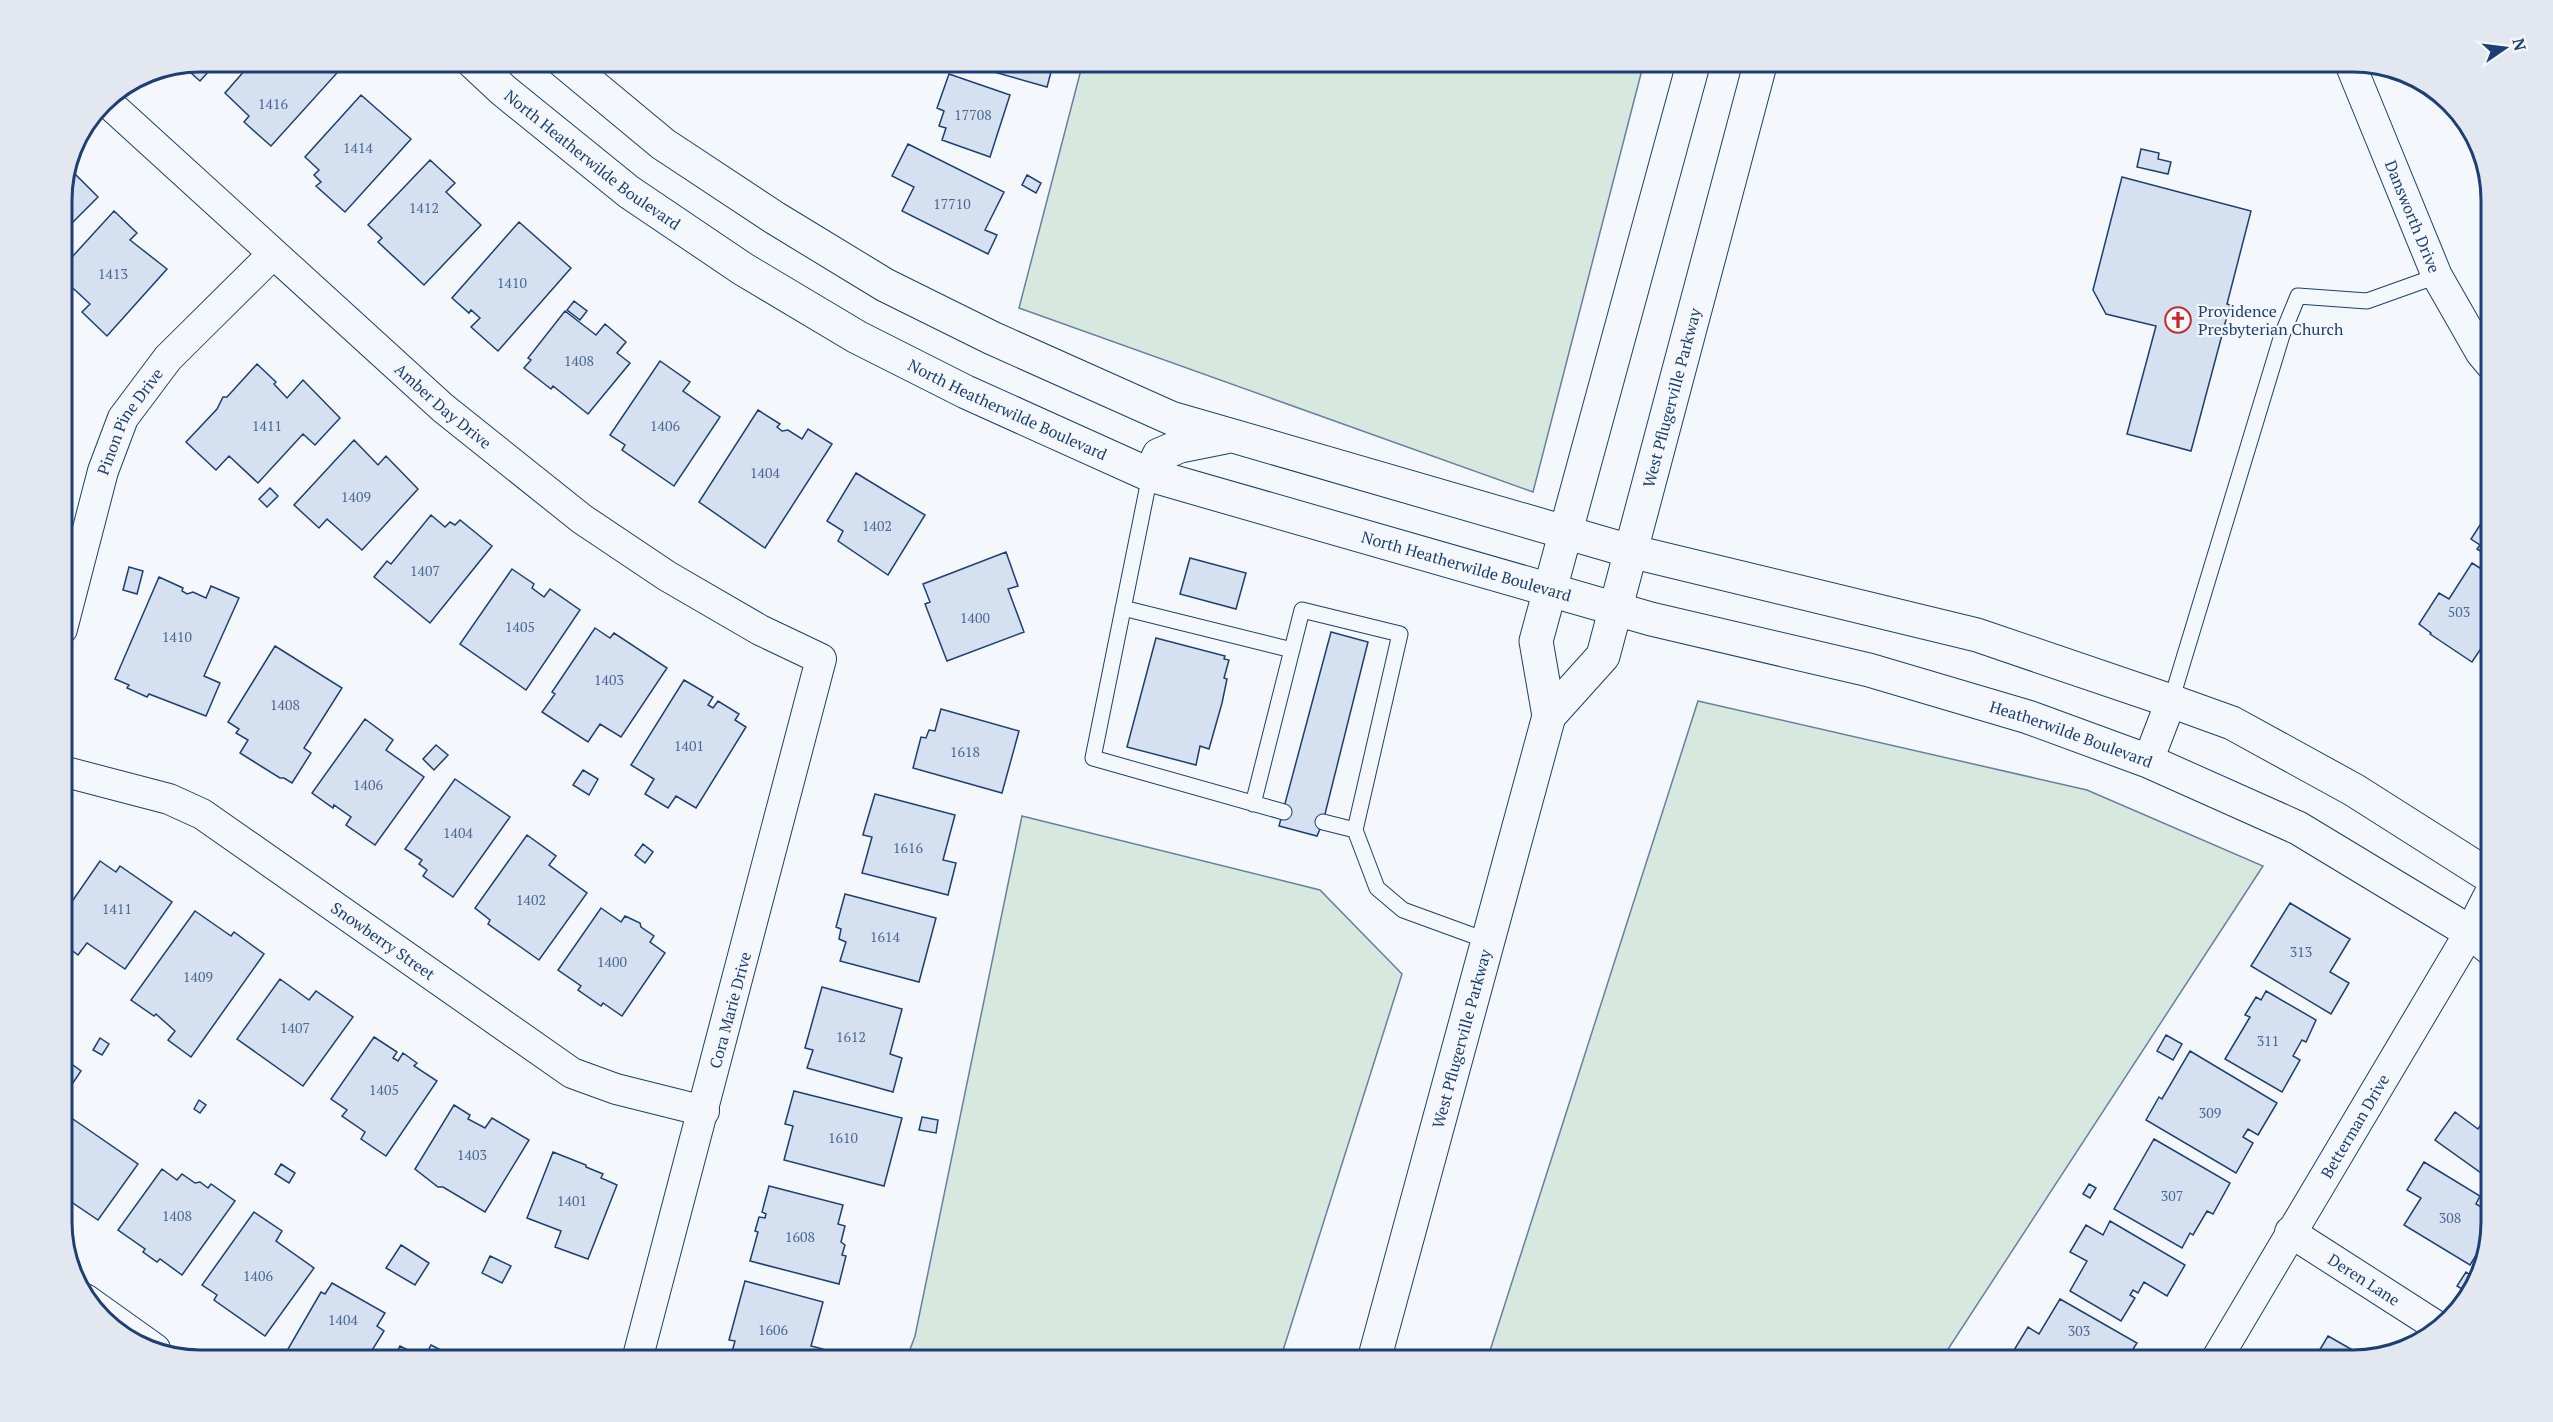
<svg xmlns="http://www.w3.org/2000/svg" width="2553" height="1422" font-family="'PT Serif',serif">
  <rect width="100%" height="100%" fill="#f4f7fb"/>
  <path fill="#d7e8df" stroke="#687fa3" stroke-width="1.5" d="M1083 62H1644L1533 492 1019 308Z
    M1698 701 2087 790 2263 866 1941 1360H1487Z
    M1022 816 1320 890 1402 974 1280 1360H906L915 1336Z"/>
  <path fill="#d5e0f0" stroke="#1d3f73" stroke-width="1.5" d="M200 61H218L200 81 182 65Z
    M253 61H345L346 63 271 146 244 122 249 116 225 93Z
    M982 61H1054L1047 87 980 68Z
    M949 74 1010 95 990 157 942 140 946 128 939 126 944 111 937 108Z
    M361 95 411 139 345 212 316 186 321 182 314 175 319 170 305 157Z
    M2451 107 2468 123 2477 148 2471 150 2462 119 2454 121Z
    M908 144 1004 192 985 230 997 235 988 254 902 211 914 187 892 176Z
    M2141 149 2159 153 2158 159 2171 162 2168 174 2137 167Z
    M430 160 455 183 446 192 481 225 424 285 378 242 382 238 368 225Z
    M71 170 98 197 62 233V191L65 176Z
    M1027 175 1041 183 1036 193 1022 185Z
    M2122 177 2251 211 2227 304 2230 305 2191 451 2127 434 2156 326 2106 314 2093 290Z
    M2489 183 2491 191V211L2481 187Z
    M114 211 137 233 130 240 167 269 107 336 82 312 90 304 62 278V268Z
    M519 222 571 268 498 351 471 327 480 318 471 310 469 313 452 298Z
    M574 301 587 311 580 320 567 310Z
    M565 311 596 335 605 324 626 342 617 353 630 363 588 414 553 386 551 389 524 368 531 360 528 358Z
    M660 361 690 382 683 391 720 417 674 486 622 450 625 445 610 435Z
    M257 364 276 382 274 384 287 398 303 380 340 418 315 445 303 434 258 483 229 456 216 470 186 442 217 409 223 397H227Z
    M758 410 780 424 777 427 782 431 788 430 802 439 808 429 832 444 765 548 699 502Z
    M354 440 378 465 386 456 418 489 362 550 327 519 319 528 294 505Z
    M856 473 925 515 888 575 838 541 843 531 827 521Z
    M270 488 278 496 267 507 259 499Z
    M2491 508V558L2477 549 2480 545 2471 539Z
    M431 515 445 527 450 522 455 525 460 520 492 546 430 623 374 577 387 561 391 564Z
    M1006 552 1018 586 1008 589 1024 632 947 661 925 604 930 602 923 584Z
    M1190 558 1246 573 1236 609 1180 594Z
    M2472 563 2491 575V638L2486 646 2484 644 2472 662 2430 634 2431 633 2419 624 2439 593 2449 599Z
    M129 567 143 571 137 594 123 590Z
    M512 569 534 584 532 588 544 597 550 589 580 610 526 690 460 644Z
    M159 577 183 588 182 591 187 594 193 592 206 598 211 586 239 598 204 676 220 683 206 716 149 694 147 697 127 688 129 685 115 679Z
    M595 628 610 638 614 633 667 668 621 737 600 724 588 742 542 712 555 694 552 692Z
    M1331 632 1368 642 1323 822 1317 836 1279 826Z
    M1156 638 1225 656 1224 659 1229 660 1224 678 1227 679 1222 703 1209 749 1200 746 1196 765 1127 747Z
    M275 646 342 688 304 748 311 753 292 783 284 778H280L240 753 248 740 236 733 239 729 228 722Z
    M684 680 713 697 708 705 713 708 718 701 739 714 735 720 746 727 696 808 676 796 668 808 645 794 654 779 631 765Z
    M941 709 1019 731 1002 793 913 768 921 737 926 738 929 730 935 731Z
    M365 719 393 740 386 750 424 777 375 845 346 825 351 817 334 805 333 808 312 793Z
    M436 745 448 755 434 770 423 759Z
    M583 770 598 779 589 795 573 785Z
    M455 779 510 817 453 897 423 876 427 870 419 864 422 860 405 849Z
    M875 794 955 815 943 860 956 863 948 895 862 873 872 837 863 835 864 831Z
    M527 835 556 856 549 865 587 893 539 960 488 924 490 920 475 908Z
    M643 844 653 852 645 863 635 855Z
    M100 861 116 872 120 866 172 902 125 969 87 943 78 955 62 943V916Z
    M845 894 936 918 919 982 840 961 846 942 839 939 841 929 836 927Z
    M2290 903 2350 939 2330 972 2349 983 2331 1014 2251 966Z
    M601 908 621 922 625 916 640 923 641 927 654 936 650 942 665 953 622 1016 603 1003 601 1006 578 990 581 986 558 970Z
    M195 911 231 936 234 932 264 954 191 1057 168 1040 175 1031 156 1014 154 1016 131 1000Z
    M280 979 309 1000 316 991 353 1017 303 1086 237 1039Z
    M822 987 902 1009 890 1054 902 1058 893 1092 807 1068 813 1050 805 1048Z
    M2266 991 2316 1020 2306 1042 2302 1040 2293 1056 2300 1060 2282 1092 2225 1059 2250 1017 2245 1015 2256 997 2261 1000Z
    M2166 1035 2182 1044 2173 1060 2157 1051Z
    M374 1037 397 1052 393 1058 398 1061 403 1053 417 1063 414 1066 437 1081 386 1156 361 1139 365 1132 342 1116 347 1110 331 1099Z
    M100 1038 109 1044 102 1055 93 1050Z
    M2190 1051 2277 1103 2258 1135 2248 1129 2243 1137 2253 1143 2236 1173 2146 1120 2159 1097 2162 1099Z
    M62 1057 81 1071 62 1099Z
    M794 1091 902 1118 884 1186 784 1160 793 1126 785 1124Z
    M199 1100 206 1105 200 1113 194 1109Z
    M454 1105 470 1115 468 1119 485 1128 492 1118 529 1140 485 1212 443 1187H438L415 1169Z
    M2491 1110V1180L2435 1140 2455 1112 2478 1129Z
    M70 1117 138 1164 98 1220 70 1201 71 1199 62 1192V1129Z
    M922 1117 938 1120 936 1133 919 1130Z
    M2154 1139 2230 1183 2213 1214 2207 1211 2193 1235 2190 1233 2182 1248 2114 1209Z
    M553 1152 586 1165V1167L603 1174 601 1178 617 1185 588 1259 555 1247 561 1231 527 1218Z
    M2424 1162 2480 1196 2476 1204 2491 1213 2488 1236 2470 1265 2404 1225 2421 1198 2407 1190Z
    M281 1164 295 1173 289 1183 275 1174Z
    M162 1169 177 1180 182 1174 195 1183 200 1182 208 1188 211 1184 235 1201 182 1275 160 1259 157 1262 143 1252 145 1249 118 1230Z
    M2089 1184 2096 1188 2090 1198 2083 1194Z
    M769 1186 843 1205 838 1224 845 1226 841 1242 845 1245 842 1255 846 1256 839 1284 750 1261 758 1232 755 1231 759 1217 765 1218 766 1214 762 1212Z
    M254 1212 282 1231 276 1241 314 1268 265 1336 214 1300 217 1295 202 1285Z
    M2110 1221 2185 1265 2167 1296 2144 1282 2138 1293 2133 1290 2130 1295 2135 1298 2121 1321 2070 1291 2087 1261 2070 1252 2086 1225 2103 1235Z
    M401 1245 429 1263 415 1285 386 1268Z
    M490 1256 511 1266 502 1283 482 1273Z
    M2466 1272 2476 1279 2470 1294 2457 1286Z
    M745 1281 823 1302 811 1346 823 1349 820 1360 730 1359 735 1341 729 1340Z
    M332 1283 385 1313 377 1326 384 1331 366 1360H303L304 1359 288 1349 321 1292 325 1294Z
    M2060 1299 2137 1343 2126 1360H2008L2028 1327 2039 1334Z
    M2328 1336 2365 1357 2354 1360H2320L2315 1358Z
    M431 1345 456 1358 455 1360H393L400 1346 424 1358Z"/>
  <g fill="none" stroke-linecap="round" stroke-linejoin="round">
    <g stroke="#1d3f73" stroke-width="17">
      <path id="lane" d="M1150 475 1093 758 1284 812
        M1123 608 1292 650
        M2171 701 2282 335 2298 296 2367 301 2437 276
        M1253 804 1302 610 1400 634 1355 830
        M1323 822 1355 830 1377 888 1403 910 1488 941"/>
    </g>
    <g stroke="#1d3f73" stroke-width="32">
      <g id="street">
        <path id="s1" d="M2349 61 2437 276 2481 353 2491 365"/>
        <path id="s2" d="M105 100 443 408 582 519 667 576 760 630 821 659 637 1360"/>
        <path id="s3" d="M62 629 103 471 123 418 168 358 273 254"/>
        <path d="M2148 761 2171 701"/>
        <path id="s4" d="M62 771 169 799 202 814 572 1073 616 1089 704 1111"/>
        <path id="s5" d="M2290 1232 2438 1327"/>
        <path d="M85 1299 155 1349"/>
        <path id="s6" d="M2216 1360 2470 932 2491 891"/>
      </g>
    </g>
    <g stroke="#1d3f73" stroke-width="35">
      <g id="secondary">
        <path id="s7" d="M472 61 503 90 629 192 743 269 857 337 966 392 1150 475 1651 619 1869 670 2028 717 2148 761 2298 828 2470 932 2491 949"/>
        <path d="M563 61 663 144 775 218 885 285 992 338 1171 418 1630 551 1977 635 2171 701 2232 723 2354 790 2491 877"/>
        <path d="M1150 475 1159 455 1180 446 1225 437"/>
        <path id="s8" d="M1549 716 1603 656 1761 61"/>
        <path id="s9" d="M1374 1360 1549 716 1536 641 1694 61"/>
      </g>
    </g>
    <use href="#lane" stroke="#f4f7fb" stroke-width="15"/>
    <use href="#street" stroke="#f4f7fb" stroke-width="30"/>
    <use href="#secondary" stroke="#f4f7fb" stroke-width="33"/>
  </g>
  <defs>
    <g id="church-ring" transform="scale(1.35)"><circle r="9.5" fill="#f4f7fb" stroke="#c62828" stroke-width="1.5"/><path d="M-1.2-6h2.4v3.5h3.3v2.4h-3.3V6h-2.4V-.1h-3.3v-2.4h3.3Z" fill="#c62828"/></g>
  </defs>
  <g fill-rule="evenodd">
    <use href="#church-ring" x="2178" y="320"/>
  </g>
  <g text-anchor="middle" stroke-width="4.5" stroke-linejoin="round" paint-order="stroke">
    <g font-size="14" fill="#4b6792">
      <text x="273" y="109">1416</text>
      <text x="973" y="120">17708</text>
      <text x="358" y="153">1414</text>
      <text x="952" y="209">17710</text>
      <text x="424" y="213">1412</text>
      <text x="113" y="279">1413</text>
      <text x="512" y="288">1410</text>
      <text x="579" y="366">1408</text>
      <text x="267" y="431">1411</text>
      <text x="665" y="431">1406</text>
      <text x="765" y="478">1404</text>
      <text x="356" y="502">1409</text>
      <text x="877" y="531">1402</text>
      <text x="425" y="576">1407</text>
      <text x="2459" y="617">503</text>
      <text x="975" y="623">1400</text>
      <text x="520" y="632">1405</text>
      <text x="177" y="642">1410</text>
      <text x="609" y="685">1403</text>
      <text x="285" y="710">1408</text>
      <text x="689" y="751">1401</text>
      <text x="965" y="757">1618</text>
      <text x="368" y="790">1406</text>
      <text x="458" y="838">1404</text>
      <text x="908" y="853">1616</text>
      <text x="531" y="905">1402</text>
      <text x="117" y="914">1411</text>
      <text x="885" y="942">1614</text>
      <text x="2301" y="957">313</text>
      <text x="612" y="967">1400</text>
      <text x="198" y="982">1409</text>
      <text x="295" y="1033">1407</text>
      <text x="851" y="1042">1612</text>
      <text x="2268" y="1046">311</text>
      <text x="384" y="1095">1405</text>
      <text x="2210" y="1118">309</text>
      <text x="843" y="1143">1610</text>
      <text x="472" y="1160">1403</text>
      <text x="2172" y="1201">307</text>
      <text x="572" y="1206">1401</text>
      <text x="177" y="1221">1408</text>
      <text x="2450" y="1223">308</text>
      <text x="800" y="1242">1608</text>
      <text x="258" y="1281">1406</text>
      <text x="343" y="1325">1404</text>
      <text x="773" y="1335">1606</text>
      <text x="2079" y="1336">303</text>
    </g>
    <g font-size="16" fill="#1d3f73" stroke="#f4f7fb">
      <text dy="6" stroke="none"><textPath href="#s7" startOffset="156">North Heatherwilde Boulevard</textPath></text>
      <text dy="6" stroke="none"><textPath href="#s1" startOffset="168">Dansworth Drive</textPath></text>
      <text dy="6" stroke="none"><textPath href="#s8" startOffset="348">West Pflugerville Parkway</textPath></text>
      <text dy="6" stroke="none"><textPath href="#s2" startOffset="456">Amber Day Drive</textPath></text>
      <text dy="6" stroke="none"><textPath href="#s7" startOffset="642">North Heatherwilde Boulevard</textPath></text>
      <text dy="6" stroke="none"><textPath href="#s3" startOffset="220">Pinon Pine Drive</textPath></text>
      <text dy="6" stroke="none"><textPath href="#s7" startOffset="1128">North Heatherwilde Boulevard</textPath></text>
      <text dy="6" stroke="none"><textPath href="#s7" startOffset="1756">Heatherwilde Boulevard</textPath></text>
      <text dy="6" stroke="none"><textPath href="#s4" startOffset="368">Snowberry Street</textPath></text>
      <text transform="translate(730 1010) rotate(-75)" y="6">Cora Marie Drive</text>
      <text dy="6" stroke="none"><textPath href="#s9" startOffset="333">West Pflugerville Parkway</textPath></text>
      <text dy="6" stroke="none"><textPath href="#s6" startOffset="272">Betterman Drive</textPath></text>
      <text dy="6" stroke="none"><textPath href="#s5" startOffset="88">Deren Lane</textPath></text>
    </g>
    <g font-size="16" fill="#1d3f73" stroke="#f4f7fb" text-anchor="start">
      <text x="2198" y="317">Providence<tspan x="2198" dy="18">Presbyterian Church</tspan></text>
    </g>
  </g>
  <path d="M0 0H2553V1422H0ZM200 72H2353A128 128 0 0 1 2481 200V1222A128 128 0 0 1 2353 1350H200A128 128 0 0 1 72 1222V200A128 128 0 0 1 200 72Z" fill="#e3e8f0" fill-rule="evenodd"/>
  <path fill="none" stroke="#1d3f73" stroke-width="3" d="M200 72H2353A128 128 0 0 1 2481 200V1222A128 128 0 0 1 2353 1350H200A128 128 0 0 1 72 1222V200A128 128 0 0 1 200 72Z"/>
  <g transform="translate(2505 48) rotate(76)" stroke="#f4f7fb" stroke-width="4.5" paint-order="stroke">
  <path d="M0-4.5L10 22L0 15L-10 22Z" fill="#1d3f73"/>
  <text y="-9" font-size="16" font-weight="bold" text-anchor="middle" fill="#1d3f73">N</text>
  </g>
</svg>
